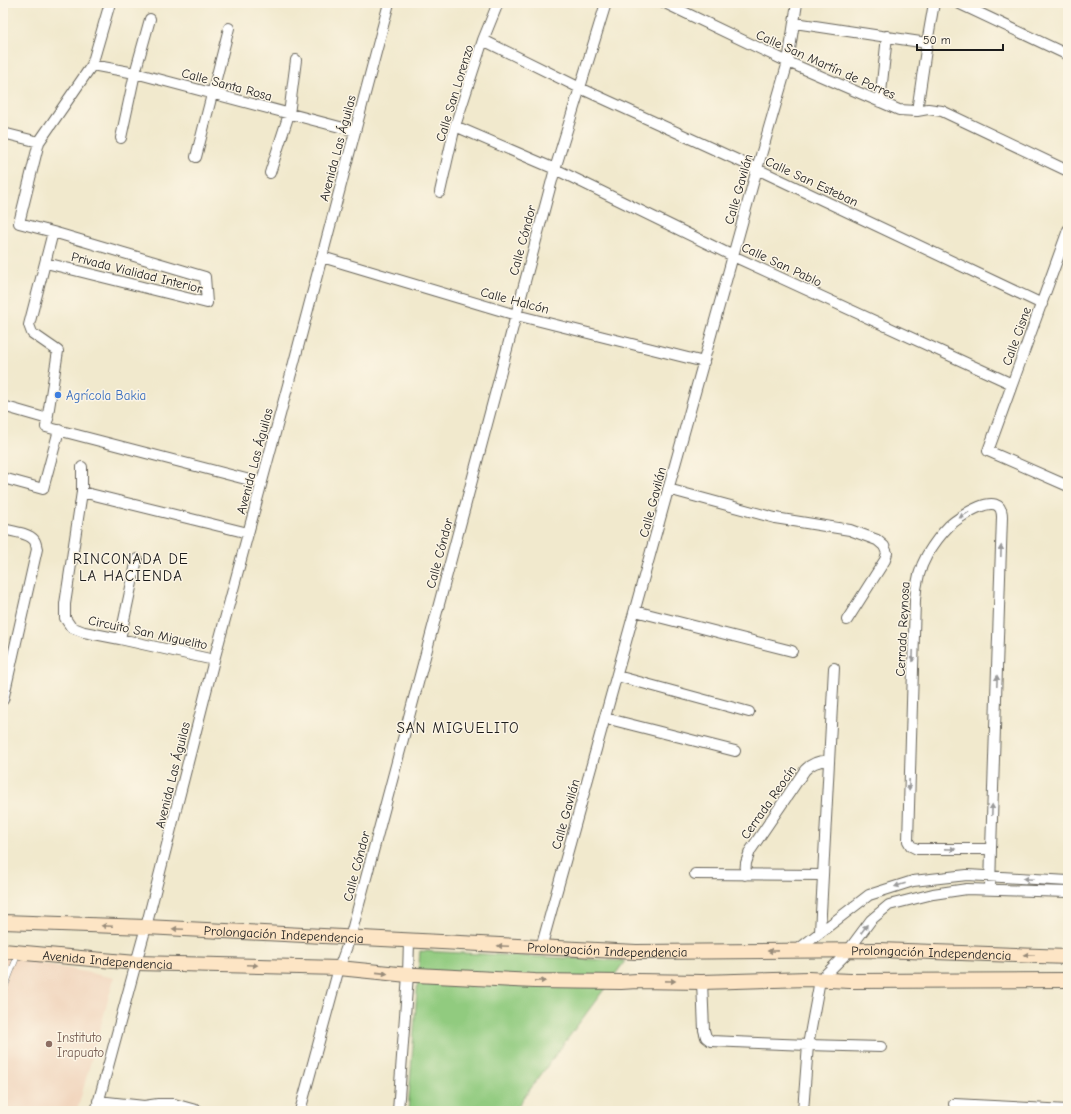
<svg xmlns="http://www.w3.org/2000/svg" width="1071" height="1114" font-family="'Comic Neue',sans-serif">
  <rect width="100%" height="100%" fill="#fcf5e5"/>
  <filter id="ink" filterUnits="userSpaceOnUse"><feTurbulence type="fractalNoise" baseFrequency=".025" numOctaves="2"/><feDisplacementMap in="SourceGraphic" scale="8" xChannelSelector="R" yChannelSelector="G"/><feConvolveMatrix kernelMatrix="1 2 1 2 8 2 1 2 1" color-interpolation-filters="sRGB"/></filter>
  <filter id="wash" filterUnits="userSpaceOnUse"><feTurbulence type="fractalNoise" baseFrequency=".012" numOctaves="4" result="noise"/><feDisplacementMap in="SourceGraphic" scale="16" xChannelSelector="R" yChannelSelector="G"/><feGaussianBlur stdDeviation="0.9" result="paint"/><feColorMatrix in="noise" values="0 0 0 0 0 0 0 0 0 0 0 0 0 0 0 0 0 1.4 0 .05"/><feComposite in="paint" operator="in"/></filter>
  <g filter="url(#wash)">
    <rect width="100%" height="100%" fill="#f1e9cd"/>
    <path fill="#f1d5bd" d="M3 955 114 978 77 1111H3Z"/>
    <path fill="#91cb7f" stroke="#56744e" d="M420 951 625 961 514 1111H408Z"/>
  </g>
  <g filter="url(#ink)">
    <g fill="none" stroke-linecap="round" stroke-linejoin="round">
      <g stroke="#67645a" stroke-width="6">
        <path id="lane" d="M3 992 18 954"/>
      </g>
      <g stroke="#67645a" stroke-width="12">
        <path id="street" d="M665 3 788 62 899 110 917 111 928 109 942 111 1068 171
          M958 3 1068 55
          M795 23 927 43
          M483 40 580 88 757 169 1042 304
          M92 65 135 73 355 131
          M880 102 887 36
          M917 111 927 43 934 3
          M455 126 555 169 733 256 1012 384
          M3 133 39 142
          M121 138 135 73 150 19
          M196 157 229 28
          M270 173 289 114 296 60
          M440 192 455 126 483 40 498 3
          M1068 230 988 451 1068 486
          M53 232 29 325 32 333 58 351 46 427 261 483
          M322 257 516 315 704 362
          M46 263 207 303 205 277 53 232 19 223 39 142 92 65 110 3
          M3 406 48 419
          M82 467V492L65 604V618L71 627 84 632 120 639 214 660
          M3 478 43 489 59 430
          M668 489 775 518 850 530 877 540 884 546 887 553 885 560 847 620
          M82 492 248 533
          M3 529C11 531 29 533 34 540 36 542 36 546 37 549L3 700
          M635 611 792 651
          M120 639 137 559
          M617 676 749 712
          M605 718 735 751
          M695 874 823 875
          M745 875 746 863 750 851 805 770C812 763 819 760 829 761
          M990 889 991 849 1002 517C1002 487 959 517 949 526 941 534 933 545 927 555 919 569 916 584 915 600L908 841 911 846 917 849H991
          M820 932 834 668
          M541 948 757 169 788 62 797 3
          M796 951 869 895 913 881 967 875 1068 881
          M702 982 704 1030 706 1037 711 1041 808 1045 881 1047
          M98 1101 144 1106 158 1104H174L199 1111
          M954 1104 1068 1110
          M96 1111 136 963 146 927 214 660 292 370 389 3
          M300 1111 339 968 350 938 555 169 606 3
          M398 1111 408 975 409 941
          M803 1111 808 1045 820 980 845 955 871 920 889 905 933 894 967 889 1068 892"/>
      </g>
      <g stroke="#67645a" stroke-width="16">
        <g id="secondary">
          <path id="s1" d="M3 922 146 927 636 952 879 950 1068 957"/>
          <path id="s2" d="M3 951 136 963 339 968 408 975H416L535 981 621 982 637 981 702 982 808 979 850 981 1068 980"/>
        </g>
      </g>
      <use href="#lane" stroke="#fff" stroke-width="5"/>
      <use href="#street" stroke="#fff" stroke-width="10"/>
      <use href="#secondary" stroke="#fde5c5" stroke-width="14"/>
    </g>
    <defs><path id="oneway-solid" d="M-6-.8H1V-3.2L6.5 0L1 3.2V.8H-6Z"/></defs>
    <g fill="#999">
      <use href="#oneway-solid" transform="translate(964 515) rotate(148)"/>
      <use href="#oneway-solid" transform="translate(1001 551) rotate(-88)"/>
      <use href="#oneway-solid" transform="translate(913 656) rotate(92)"/>
      <use href="#oneway-solid" transform="translate(997 681) rotate(-88)"/>
      <use href="#oneway-solid" transform="translate(909 785) rotate(92)"/>
      <use href="#oneway-solid" transform="translate(992 810) rotate(-88)"/>
      <use href="#oneway-solid" transform="translate(950 849) rotate(1)"/>
      <use href="#oneway-solid" transform="translate(1029 879) rotate(-178)"/>
      <use href="#oneway-solid" transform="translate(900 885) rotate(162)"/>
      <use href="#oneway-solid" transform="translate(864 929) rotate(-54)"/>
    </g>
    <g fill="#988b79">
      <use href="#oneway-solid" transform="translate(107 926) rotate(-178)"/>
      <use href="#oneway-solid" transform="translate(178 929) rotate(-177)"/>
      <use href="#oneway-solid" transform="translate(503 946) rotate(-177)"/>
      <use href="#oneway-solid" transform="translate(773 951) rotate(179)"/>
      <use href="#oneway-solid" transform="translate(1029 955) rotate(-178)"/>
      <use href="#oneway-solid" transform="translate(252 965) rotate(2)"/>
      <use href="#oneway-solid" transform="translate(382 973) rotate(6)"/>
      <use href="#oneway-solid" transform="translate(540 981) rotate(1)"/>
      <use href="#oneway-solid" transform="translate(670 981) rotate(1)"/>
    </g>
  </g>
  <circle fill="#3f7fe0" stroke="#fcf5e5" stroke-width="1.5" cx="58" cy="395" r="4"/>
  <circle fill="#8d6e63" stroke="#fcf5e5" stroke-width="1.5" cx="49" cy="1044" r="4"/>
  <g text-anchor="middle" stroke-width="3" stroke-linejoin="round" paint-order="stroke">
    <g font-size="13" fill="#1c1c1c" stroke="#fcf5e5">
      <text transform="translate(826 64) rotate(24)" y="5">Calle San Martín de Porres</text>
      <text transform="translate(227 84) rotate(15)" y="5">Calle Santa Rosa</text>
      <text transform="translate(454 93) rotate(-73)" y="5">Calle San Lorenzo</text>
      <text transform="translate(337 148) rotate(-75)" y="5">Avenida Las Águilas</text>
      <text transform="translate(812 181) rotate(25)" y="5">Calle San Esteban</text>
      <text transform="translate(738 189) rotate(-74)" y="5">Calle Gavilán</text>
      <text transform="translate(522 240) rotate(-75)" y="5">Calle Cóndor</text>
      <text transform="translate(782 264) rotate(25)" y="5">Calle San Pablo</text>
      <text transform="translate(137 272) rotate(14)" y="5">Privada Vialidad Interior</text>
      <text transform="translate(515 300) rotate(15)" y="5">Calle Halcón</text>
      <text transform="translate(1016 336) rotate(-70)" y="5">Calle Cisne</text>
      <text transform="translate(254 461) rotate(-75)" y="5">Avenida Las Águilas</text>
      <text transform="translate(652 502) rotate(-75)" y="5">Calle Gavilán</text>
      <text transform="translate(439 553) rotate(-75)" y="5">Calle Cóndor</text>
      <text transform="translate(902 629) rotate(-87)" y="5">Cerrada Reynosa</text>
      <text transform="translate(148 632) rotate(12)" y="5">Circuito San Miguelito</text>
      <text transform="translate(172 775) rotate(-76)" y="5">Avenida Las Águilas</text>
      <text transform="translate(768 802) rotate(-55)" y="5">Cerrada Reocín</text>
      <text transform="translate(565 814) rotate(-74)" y="5">Calle Gavilán</text>
      <text transform="translate(356 866) rotate(-75)" y="5">Calle Cóndor</text>
      <text dy="5" stroke="none"><textPath href="#s1" startOffset="281">Prolongación Independencia</textPath></text>
      <text dy="5" stroke="none"><textPath href="#s1" startOffset="605">Prolongación Independencia</textPath></text>
      <text dy="5" stroke="none"><textPath href="#s1" startOffset="929">Prolongación Independencia</textPath></text>
      <text dy="5" stroke="none"><textPath href="#s2" startOffset="105">Avenida Independencia</textPath></text>
    </g>
    <g font-size="13" fill="#366cbe" stroke="#fcf5e5" text-anchor="start">
      <text x="66" y="400">Agrícola Bakia</text>
    </g>
    <g font-size="13" fill="#785e54" stroke="#fcf5e5" text-anchor="start">
      <text x="57" y="1042">Instituto<tspan x="57" dy="15">Irapuato</tspan></text>
    </g>
    <g font-size="15" letter-spacing="1" fill="#1c1c1c" stroke="#fcf5e5">
      <text x="131" y="564">RINCONADA DE<tspan x="131" dy="17">LA HACIENDA</tspan></text>
      <text x="458" y="733">SAN MIGUELITO</text>
    </g>
  </g>
  <rect width="1071" height="1114" fill="none" stroke="#fcf5e5" stroke-width="16"/>
  <path d="M917 44v6h86v-6" fill="none" stroke="#1c1c1c" stroke-width="2"/>
  <text x="923" y="44" font-size="12" fill="#1c1c1c" stroke="#fcf5e5" stroke-width="3" paint-order="stroke">50 m</text>
</svg>
